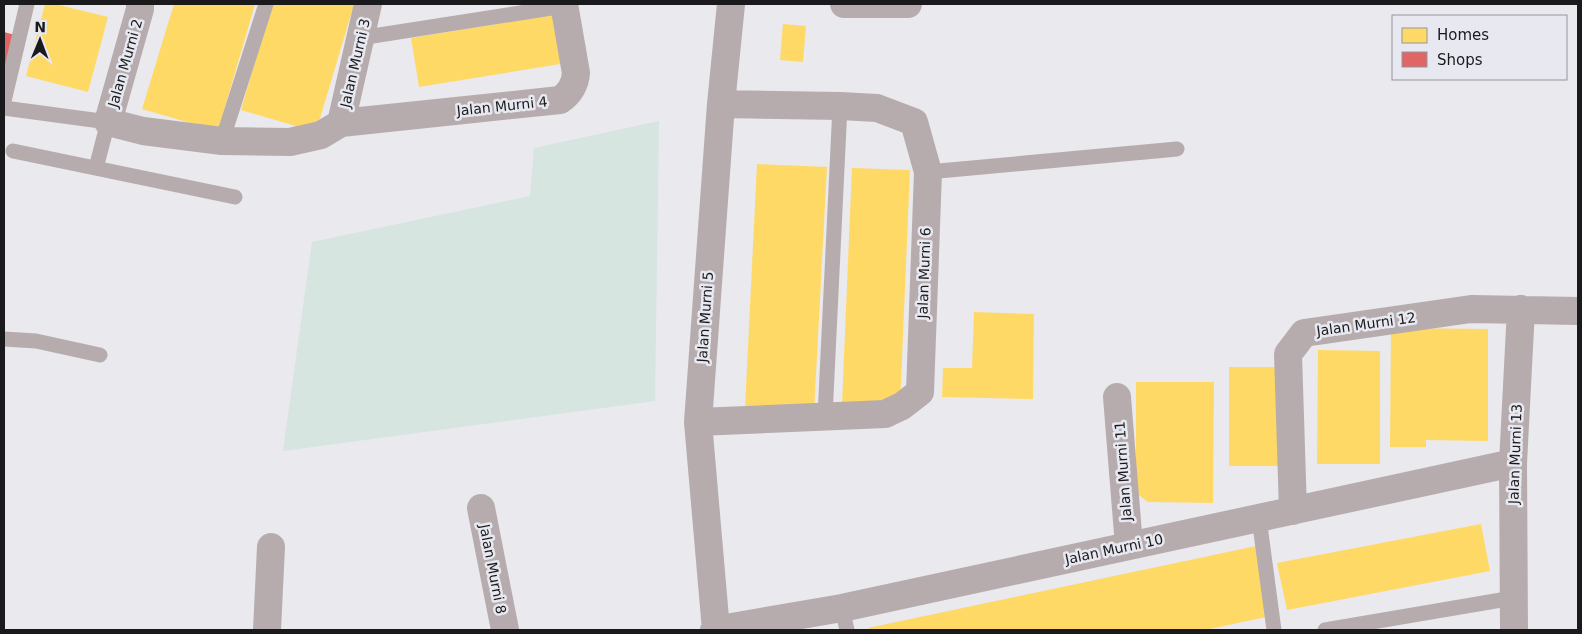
<svg xmlns="http://www.w3.org/2000/svg" width="1582" height="634" font-family="'DejaVu Sans',sans-serif">
  <rect width="100%" height="100%" fill="#e9e9ee"/>
  <path fill="#d6e5df" d="M659 121 655 401 283 451 312 242 530 196 534 148Z"/>
  <path fill="#ffd966" d="M45 4H55L108 17 88 92 26 76Z
    M174 4H255L218 131 142 109Z
    M272 4H354L316 132 241 110Z
    M563 13 572 62 419 87 411 38Z
    M783 24 806 26 803 62 780 60Z
    M757 164 827 167 814 412 745 408Z
    M852 168 910 170 900 406 842 404Z
    M974 312 1034 314 1033 399 942 397 943 368H972Z
    M1391 328 1488 329V441L1426 440V447H1390Z
    M1318 350 1380 351V464H1317Z
    M1229 367H1283L1282 466H1229Z
    M1136 382H1214L1213 503 1148 502 1136 493Z
    M1481 524 1490 571 1287 610 1277 563Z
    M1256 546 1271 616 1205 630H869L868 628Z"/>
  <path fill="#e06666" d="M4 32 15 35 4 73Z"/>
  <g fill="none" stroke-linecap="round" stroke-linejoin="round">
    <path stroke="#b6acad" stroke-width="15" d="M360 38 564 6
      M4 101 27 4
      M4 108 108 122 96 168
      M222 141 266 4
      M13 151 235 197
      M928 172 1177 149
      M4 339 36 341 100 355
      M825 417 840 106
      M1259 518 1274 630
      M842 608 847 630
      M1325 630 1513 598"/>
    <path stroke="#b6acad" stroke-width="28" d="M140 4V9L108 122 143 131 222 141 290 142 321 135 341 123 560 100C570 93 575 85 576 73L564 4
      M844 4H908
      M341 123 368 4
      M1117 397 1129 546
      M698 422 885 414 902 406 920 392 928 172 914 122 877 108 840 106 721 104
      M481 508 505 630
      M1293 511 1288 354 1304 333 1471 309 1578 311
      M267 630 271 547
      M714 630 842 608 1513 463
      M716 630 698 422 721 104 731 4
      M1514 630 1513 463 1521 309"/>
  </g>
  <g text-anchor="middle" stroke-width="5" stroke-linejoin="round" paint-order="stroke">
    <g font-size="14" fill="#1a1a1d" stroke="#e7e8f0">
      <text transform="translate(125 63) rotate(-74)" y="5">Jalan Murni 2</text>
      <text transform="translate(355 63) rotate(-77)" y="5">Jalan Murni 3</text>
      <text transform="translate(502 106) rotate(-6)" y="5">Jalan Murni 4</text>
      <text transform="translate(924 273) rotate(-88)" y="5">Jalan Murni 6</text>
      <text transform="translate(705 317) rotate(-86)" y="5">Jalan Murni 5</text>
      <text transform="translate(1366 324) rotate(-8)" y="5">Jalan Murni 12</text>
      <text transform="translate(1515 454) rotate(-88)" y="5">Jalan Murni 13</text>
      <text transform="translate(1123 471) rotate(-94)" y="5">Jalan Murni 11</text>
      <text transform="translate(1114 549) rotate(-12)" y="5">Jalan Murni 10</text>
      <text transform="translate(493 569) rotate(79)" y="5">Jalan Murni 8</text>
    </g>
  </g>
  <rect width="1582" height="634" fill="none" stroke="#1a1a1d" stroke-width="10"/>
  <rect x="1392" y="15" width="175" height="65" fill="#e7e8f0" stroke="#95969c"/>
  <rect x="1402" y="28" width="25" height="15" fill="#ffd966" stroke="#95969c"/>
  <text x="1437" y="40" font-size="15" fill="#1a1a1d">Homes</text>
  <rect x="1402" y="52" width="25" height="15" fill="#e06666" stroke="#95969c"/>
  <text x="1437" y="65" font-size="15" fill="#1a1a1d">Shops</text>
  <g transform="translate(40 40) rotate(1)" stroke="#e7e8f0" stroke-width="4" paint-order="stroke">
  <path d="M0-4L9 19L0 12L-9 19Z" fill="#1a1a1d"/>
  <text y="-8" font-size="14" font-weight="bold" text-anchor="middle" fill="#1a1a1d">N</text>
  </g>
</svg>
